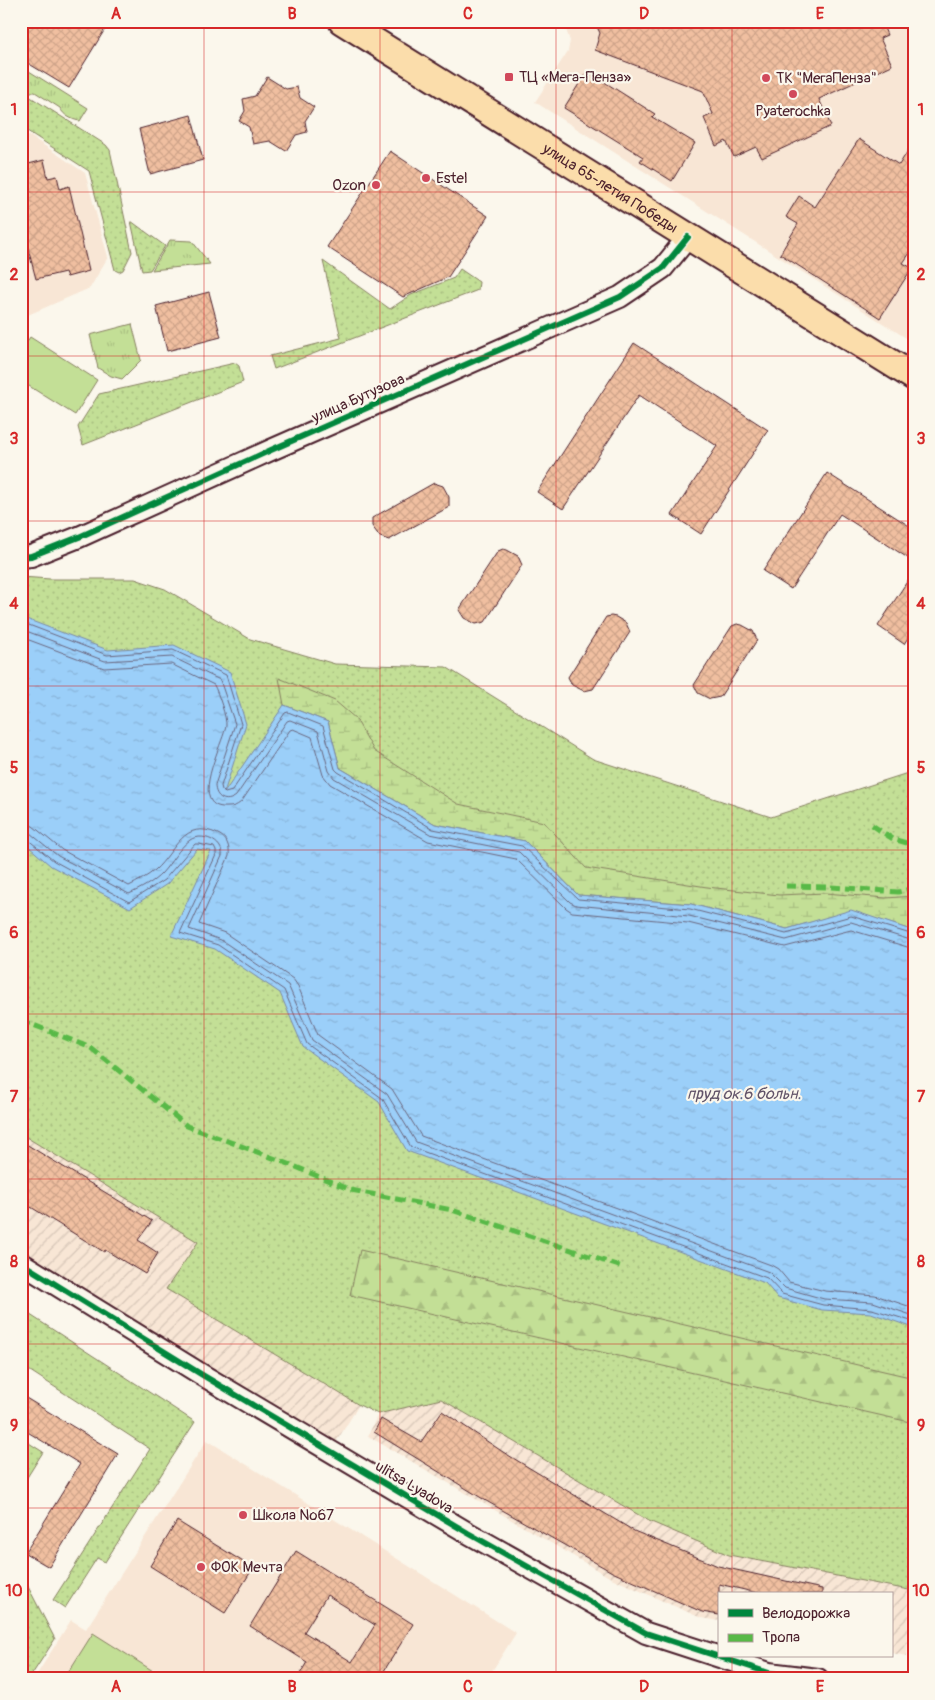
<svg xmlns="http://www.w3.org/2000/svg" width="935" height="1700" font-family="Pangolin,sans-serif">
  <defs>
    <pattern id="industrial-furrows" width="10" height="10" patternUnits="userSpaceOnUse" patternTransform="scale(1.25)"><rect width="10" height="10" fill="#f8e6d5"/><path d="M-1 1l2-2M0 10L10 0M9 11l2-2" fill="none" stroke="#d6c5b7"/></pattern>
    <pattern id="grass-dots" width="8" height="8" patternUnits="userSpaceOnUse" patternTransform="scale(1.25)"><rect width="8" height="8" fill="#c3df96"/><path d="M2 2h.1M6 6h.1" fill="none" stroke="#a9bf81" stroke-width="1.8" stroke-linecap="round"/></pattern>
    <pattern id="forest-firs" width="22" height="20" patternUnits="userSpaceOnUse" patternTransform="scale(1.25)"><rect width="22" height="20" fill="#c3df96"/><path d="M5 1l3.5 6h-7zM16 11l3.5 6h-7z" fill="#a9bf81"/></pattern>
    <pattern id="wetland-marsh" width="20" height="14" patternUnits="userSpaceOnUse" patternTransform="scale(1.25)"><rect width="20" height="14" fill="#c3df96"/><path d="M1 5h8M5 5V1M11 12h8M15 12V8" fill="none" stroke="#a9bf81"/></pattern>
    <pattern id="park-tufts" width="24" height="20" patternUnits="userSpaceOnUse" patternTransform="scale(1.25)"><rect width="24" height="20" fill="#c3df96"/><path d="M3 7l-1-3M5 7V3M7 7l1-3M15 17l-1-3M17 17v-4M19 17l1-3" fill="none" stroke="#a9bf81"/></pattern>
    <pattern id="water-ripples" width="26" height="14" patternUnits="userSpaceOnUse" patternTransform="scale(1.25)"><rect width="26" height="14" fill="#9bcff9"/><path d="M2 4q2-2 4 0t4 0M15 11q2-2 4 0t4 0" fill="none" stroke="#87b1d6"/></pattern>
    <pattern id="building-cross-hatch" width="8" height="8" patternUnits="userSpaceOnUse" patternTransform="scale(1.25)"><rect width="8" height="8" fill="#f0bfa0"/><path d="M0 0l8 8M0 8l8-8" fill="none" stroke="#cfa48a"/></pattern>
  </defs>
  <rect width="100%" height="100%" fill="#fbf7ec"/>
  <filter id="ink" filterUnits="userSpaceOnUse"><feTurbulence type="fractalNoise" baseFrequency=".02" numOctaves="2"/><feDisplacementMap in="SourceGraphic" scale="10" xChannelSelector="R" yChannelSelector="G"/><feConvolveMatrix kernelMatrix="1 2 1 2 8 2 1 2 1" color-interpolation-filters="sRGB"/></filter>
  <g filter="url(#ink)">
    <path fill="#f8e6d5" d="M563 21H914V343L535 102 568 51 570 41Z
      M21 130 85 173 108 257 90 288 21 318Z
      M207 1440 516 1633 487 1679H34L71 1620 86 1629Z"/>
    <path fill="url(#industrial-furrows)" d="M21 1134 199 1242 166 1289 359 1405 333 1447 21 1257Z
      M441 1399 649 1520 729 1555 913 1591 907 1656 891 1653V1594H719V1621L701 1618 609 1577 368 1436 378 1414Z"/>
    <path fill="url(#grass-dots)" stroke="#867f60" d="M21 91 106 145 110 150 132 252 123 270 119 272 115 270 89 171 21 127Z
      M131 221 165 246 150 270 142 271Z
      M323 261 390 309 411 295 454 278 460 269 479 282 478 290 274 369 270 356 341 338Z
      M235 363 239 366 243 382 83 445 78 427 99 394Z
      M21 577 50 579H135L165 589 250 639 335 664 446 667 593 759 771 817 914 771V1591L729 1555 649 1521 441 1399 378 1414 359 1405 166 1289 198 1242 21 1134Z
      M21 1309 195 1422 105 1562 97 1558 65 1608 53 1600 150 1449 21 1365Z
      M21 1438 43 1452 21 1487Z
      M23 1577 55 1639 29 1679H21V1581Z"/>
    <path fill="url(#forest-firs)" stroke="#867f60" d="M360 1250 914 1378V1423L350 1295Z"/>
    <path fill="url(#wetland-marsh)" stroke="#867f60" d="M279 678 335 701 356 719 374 751 458 804 544 822 586 868 707 887 779 895 825 893 886 898 914 896V931L851 911 787 929 691 904 578 895 525 841 435 824 340 768 328 722 284 705Z"/>
    <path fill="url(#park-tufts)" stroke="#867f60" d="M21 66 88 108 80 121C72 120 63 115 60 108L35 92H31L21 86Z
      M170 240 192 241 210 264 152 270Z
      M132 324 141 360 122 379 111 376 98 368 90 335Z"/>
    <path fill="#c3df96" stroke="#867f60" d="M30 337 97 380 75 415 21 381V351Z
      M93 1633 161 1676 159 1679H64Z"/>
    <path fill="url(#water-ripples)" stroke="#7b89a7" d="M21 617 108 650 174 645 230 672 246 724 224 793 284 705 328 722 340 768 435 824 525 841 578 895 691 904 787 929 851 910 914 931V1328L871 1313 822 1310 778 1298 765 1283 407 1151 379 1102 303 1047 280 993 215 949 171 936 211 851 197 849 167 884 130 908 51 866 21 840Z"/>
    <g fill="none" stroke-linecap="round" stroke-linejoin="round">
      <path stroke="#6a657d" stroke-width="1" d="M21 622 107 655 173 650 226 675 241 724 221 786 222 790 225 793 232 791 285 713 288 712 323 726 335 769 338 772 433 829 522 846 578 899 690 909 786 934 851 916 914 935
        M21 629 105 661 172 657 220 680 235 724 215 785C215 798 226 804 236 796L287 721 290 720 318 731 329 771 334 778 430 834 519 852 570 902 576 905 689 916 786 940 851 922 914 941
        M21 637 104 668 171 664 214 685C218 693 227 718 226 726 223 744 186 810 228 807 234 807 238 805 242 801L290 730 293 729 312 737 323 775 330 784 428 841 516 859 566 908 572 912 688 923 785 947 851 930 914 949
        M21 823 33 826 62 850 129 886C137 882 148 876 155 870 176 851 183 818 218 834 227 838 230 847 229 856L199 924 225 933 293 979 298 986 318 1035 392 1089 421 1136 771 1265 778 1269 789 1282 825 1291 875 1295 914 1308
        M21 830 30 833 58 856 129 894C140 889 154 882 162 873 171 863 179 848 190 840 201 832 224 841 222 856L189 929 221 940 288 985 312 1040 387 1094 416 1142 769 1272 785 1288 824 1299 873 1302 914 1316
        M21 836 26 838 54 861 129 902 164 880 195 844H199L214 847 216 851V855L180 933 218 945 284 990 307 1044 382 1098 411 1147 767 1278 782 1294 823 1305 872 1309 914 1322"/>
    </g>
    <path fill="url(#building-cross-hatch)" stroke="#4a1f2b" fill-rule="evenodd" d="M21 21H110L69 88 21 59Z
      M594 21H881L887 35 880 38 892 65 819 99 831 126 762 158 756 147 734 157 726 141 716 146 704 118 713 114 703 91 595 50 600 33Z
      M587 71 655 114 652 117 695 143 672 181 640 161 643 157 564 108Z
      M267 77 286 89 297 87 300 98 314 107 305 121 307 132 296 135 286 151 270 141 253 144 249 127 239 121 245 111 243 99 255 96Z
      M191 115 203 160 150 174 139 129Z
      M859 139 899 165 914 141V247L903 263 912 268 880 318 780 254 798 224 786 217 799 196 815 207Z
      M390 151 488 216 448 277 403 297 327 247Z
      M44 160 48 178 57 176 60 189 69 186 89 271 67 277 65 272 36 279 21 222V166Z
      M209 292 221 337 167 351 156 306Z
      M634 343 768 430 701 534 672 515 717 446 639 395 563 509 537 492Z
      M827 473 914 529V562L840 514 791 589 763 571Z
      M434 483 443 486 449 497V507L389 540 380 537 372 526V518Z
      M503 549 507 550 518 556 522 565 485 622 476 624 464 618 459 610 498 551Z
      M914 571V628L904 644 878 626Z
      M611 616 616 617 626 623 630 632 593 689 584 691 572 685 568 677 606 617Z
      M737 624 742 625 753 631 757 640 720 697 710 699 698 693 694 685 732 626Z
      M21 1141 152 1221 138 1240 158 1253 145 1274 105 1250 104 1252 21 1201Z
      M21 1395 118 1454 49 1567 25 1553 80 1464 21 1428Z
      M442 1411 503 1452 634 1531 718 1566 822 1589V1594H762L719 1584V1615L702 1612 612 1572 488 1502 374 1432 381 1419 421 1442Z
      M177 1521 253 1568 225 1613 150 1566Z
      M296 1551 413 1624 379 1679H334L327 1674 324 1679H297L307 1662 250 1626ZM327 1595 375 1625 352 1662 304 1632Z"/>
    <g fill="none" stroke-linecap="round" stroke-linejoin="round">
      <g stroke="#4a1f2b" stroke-width="24">
        <path id="minor" d="M21 557 31 556 79 537 271 450 620 297 663 268 688 237
          M21 1263 204 1376 468 1533 646 1633 769 1673 818 1679"/>
      </g>
      <g stroke="#4a1f2b" stroke-width="30">
        <g id="major">
          <path id="s1" d="M342 21 914 377"/>
        </g>
      </g>
      <use href="#minor" stroke="#fbf7ec" stroke-width="20"/>
      <use href="#major" stroke="#fbddab" stroke-width="26"/>
      <path stroke="#58b947" stroke-width="5" stroke-dasharray="10 5" stroke-linecap="butt" d="M872 825 893 839 914 845
        M786 886 831 887 898 892 914 888
        M21 1020 91 1048 187 1126 284 1162 351 1190 452 1210 622 1267"/>
      <g stroke="#fbf7ec" stroke-width="9">
        <path id="cycleway" d="M21 557 31 556 79 537 271 450 620 297 663 268 688 237
          M21 1263 204 1376 468 1533 646 1633 769 1673 818 1679"/>
      </g>
      <use href="#cycleway" stroke="#00873e" stroke-width="6"/>
    </g>
  </g>
  <path fill="none" stroke="#d62828" stroke-width="1" stroke-opacity="0.55" d="M204 21V1679M380 21V1679M556 21V1679M732 21V1594M21 192H914M21 356H914M21 521H914M21 686H914M21 850H914M21 1014H914M21 1179H914M21 1344H914M21 1508H914M732 1656V1679"/>
  <g fill="#d1495b" stroke="#fbf7ec" stroke-width="2">
    <rect x="504" y="72" width="10" height="10" rx="2.5"/>
    <circle cx="766" cy="78" r="5"/>
    <circle cx="793" cy="94" r="5"/>
    <circle cx="426" cy="178" r="5"/>
    <circle cx="376" cy="185" r="5"/>
    <circle cx="243" cy="1515" r="5"/>
    <circle cx="201" cy="1567" r="5"/>
  </g>
  <g text-anchor="middle" stroke-width="4.5" stroke-linejoin="round" paint-order="stroke">
    <g font-size="15" fill="#4a1f2b" stroke="#fbf7ec" text-anchor="start">
      <text x="519" y="82">ТЦ «Мега-Пенза»</text>
      <text x="776" y="83">ТК "МегаПенза"</text>
      <text x="793" y="116" text-anchor="middle">Pyaterochka</text>
      <text x="436" y="183">Estel</text>
      <text x="366" y="190" text-anchor="end">Ozon</text>
      <text x="253" y="1520">Школа №67</text>
      <text x="211" y="1572">ФОК Мечта</text>
    </g>
    <g font-size="15" fill="#4a1f2b" stroke="#fbf7ec">
      <text dy="5" stroke="none"><textPath href="#s1" startOffset="316">улица 65-летия Победы</textPath></text>
      <text transform="translate(358 398) rotate(-24)" y="5">улица Бутузова</text>
      <text transform="translate(414 1487) rotate(31)" y="5">ulitsa Lyadova</text>
    </g>
    <g font-size="16" font-style="italic" fill="#625469" stroke="#fbf7ec">
      <text x="744" y="1099">пруд ок.6 больн.</text>
    </g>
  </g>
  <rect width="935" height="1700" fill="none" stroke="#fbf7ec" stroke-width="55"/>
  <rect x="718" y="1592" width="175" height="65" fill="#fbf7ec" stroke="#b4a19f"/>
  <rect x="728" y="1609" width="25" height="8" fill="#00873e" stroke="#b4a19f"/>
  <text x="762" y="1618" font-size="15" fill="#4a1f2b">Велодорожка</text>
  <rect x="728" y="1634" width="25" height="8" fill="#58b947" stroke="#b4a19f"/>
  <text x="762" y="1642" font-size="15" fill="#4a1f2b">Тропа</text>
  <rect x="28" y="28" width="880" height="1644" fill="none" stroke="#d62828" stroke-width="2"/>
  <g font-size="16" text-anchor="middle" font-weight="bold" fill="#d62828">
    <text x="116" y="19">A</text>
    <text x="292" y="19">B</text>
    <text x="468" y="19">C</text>
    <text x="644" y="19">D</text>
    <text x="820" y="19">E</text>
    <text x="14" y="115">1</text>
    <text x="921" y="115">1</text>
    <text x="14" y="280">2</text>
    <text x="921" y="280">2</text>
    <text x="14" y="444">3</text>
    <text x="921" y="444">3</text>
    <text x="14" y="609">4</text>
    <text x="921" y="609">4</text>
    <text x="14" y="773">5</text>
    <text x="921" y="773">5</text>
    <text x="14" y="938">6</text>
    <text x="921" y="938">6</text>
    <text x="14" y="1102">7</text>
    <text x="921" y="1102">7</text>
    <text x="14" y="1267">8</text>
    <text x="921" y="1267">8</text>
    <text x="14" y="1431">9</text>
    <text x="921" y="1431">9</text>
    <text x="14" y="1596">10</text>
    <text x="921" y="1596">10</text>
    <text x="116" y="1692">A</text>
    <text x="292" y="1692">B</text>
    <text x="468" y="1692">C</text>
    <text x="644" y="1692">D</text>
    <text x="820" y="1692">E</text>
  </g>
</svg>
